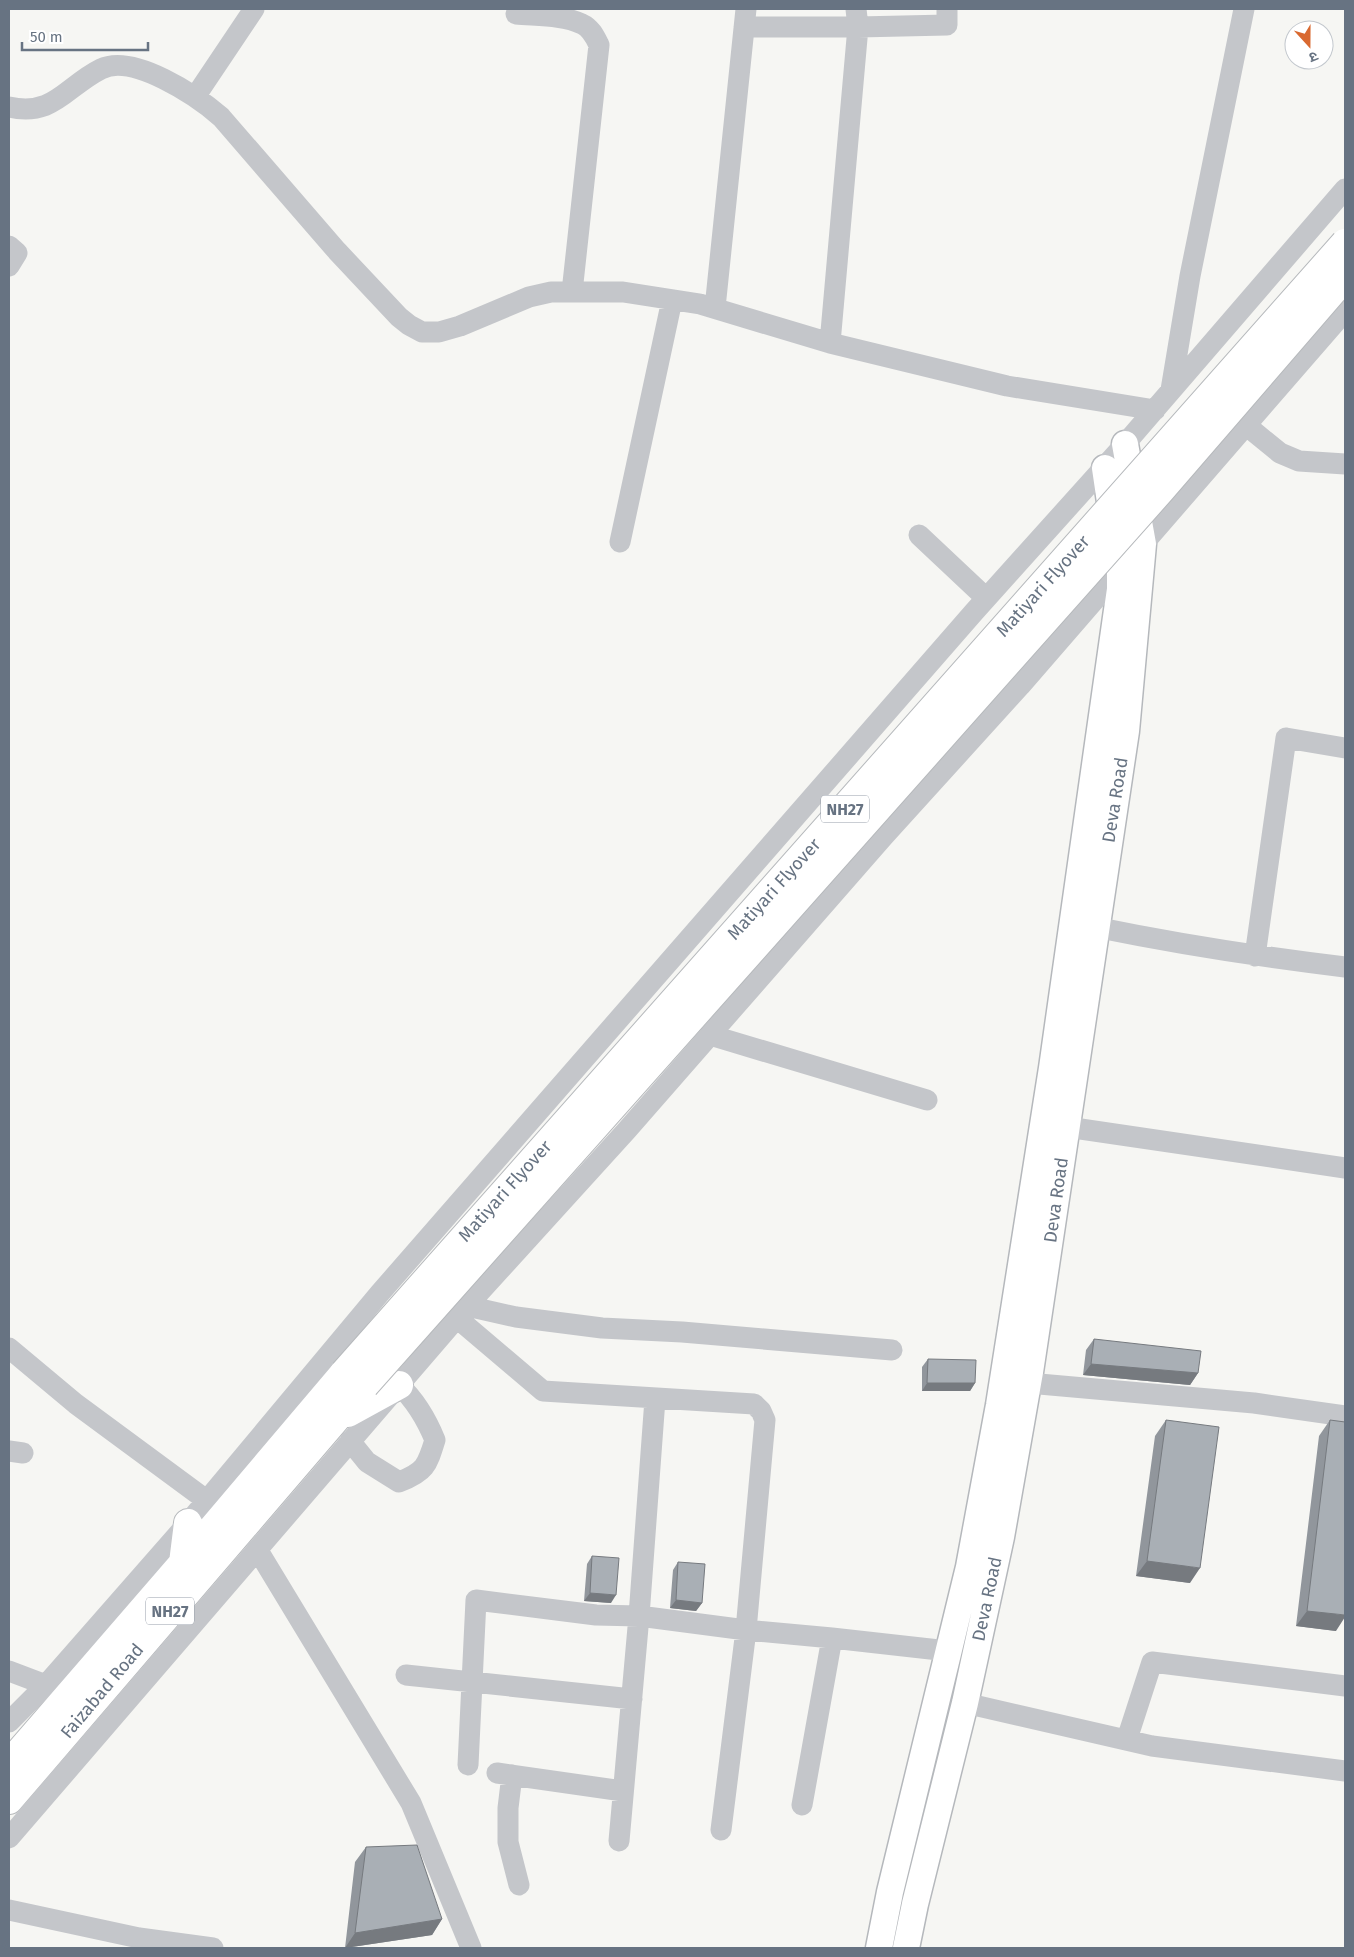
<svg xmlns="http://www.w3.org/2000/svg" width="1354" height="1957" font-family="'Fira Sans','Noto Sans Devanagari',sans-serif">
  <rect width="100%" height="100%" fill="#f6f6f3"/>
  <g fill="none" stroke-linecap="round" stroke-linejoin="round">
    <g stroke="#b5b8bc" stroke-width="29">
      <path id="major" d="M879 1948 890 1892 969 1567 999 1405 1052 1068 1120 589V570L1105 468
        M906 1948 915 1904 965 1703 1001 1537 1030 1372 1126 731 1143 544 1125 444"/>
    </g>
    <g stroke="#b6b9bc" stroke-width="30">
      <path id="highway" d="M348 1413 399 1385
        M183 1563 188 1523
        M9 1764 183 1563 344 1373
        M9 1800 365 1385"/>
    </g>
    <path stroke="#c4c6ca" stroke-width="21" d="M516 14C536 16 563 15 582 24 591 28 595 37 599 45L572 292
      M744 27H858L856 9
      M195 97 254 9
      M9 107C54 117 65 87 101 69 133 53 197 96 221 117L337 251 399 317 409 325 422 332H439L460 326 529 297 551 292H623L700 304 830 343 1007 386 1155 410
      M9 246 17 253 9 266
      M715 308 746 9
      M830 343 858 27 947 25V9
      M1171 390 1190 276 1244 9
      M1247 426 1280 453 1299 461 1345 464
      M919 535 986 598
      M620 542 672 300
      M1095 927C1178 944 1261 957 1345 967
      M1255 956 1286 738 1345 748
      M710 1035 927 1100
      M1067 1127 1345 1168
      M467 1306 516 1317 602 1328 682 1332 892 1350
      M457 1318 543 1391 754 1404 761 1411 765 1420 746 1630 832 1638 948 1651
      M9 1348 76 1404 217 1508
      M1028 1383 1254 1403 1345 1416
      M350 1441 367 1462 399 1482C425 1472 427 1466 435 1440 426 1418 416 1401 399 1385
      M9 1451 23 1453
      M257 1549 411 1803 471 1948
      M9 1671 46 1685
      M406 1675 632 1699
      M965 1703 1152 1746 1345 1771
      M9 1722 46 1685 188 1523 380 1293 974 612 1125 444 1345 189
      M1127 1739 1152 1662 1345 1686
      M468 1765 476 1600 596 1615 639 1616 655 1399
      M497 1773 623 1791
      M512 1775 508 1808V1842L519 1885
      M802 1805 832 1638
      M9 1838 467 1306 627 1130 883 837 1020 686 1345 311
      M619 1841 639 1616 746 1630 721 1830
      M9 1910 139 1938 213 1948"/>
    <use href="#major" stroke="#fff" stroke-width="26"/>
    <use href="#highway" stroke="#fff" stroke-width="28"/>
    <g stroke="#b6b9bc" stroke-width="30" stroke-linecap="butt">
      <path id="highway-bridge" d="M344 1373 1345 243
        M365 1385 1161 490 1345 277"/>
    </g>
    <use href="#highway-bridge" stroke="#fff" stroke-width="28"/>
  </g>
  <path fill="#91969c" d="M1094 1339 1198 1373 1190 1385 1083 1375 1086 1350Z
    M928 1359 975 1383 970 1391H922V1367Z
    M1166 1420 1190 1583 1136 1576 1155 1436Z
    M1330 1420 1336 1631 1296 1626 1319 1436Z
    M592 1556 611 1603 584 1601 587 1564Z
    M678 1562 702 1603 696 1611 670 1608 673 1570Z
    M366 1847 442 1919 432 1935 345 1948 355 1862Z"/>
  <path fill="#767a7f" d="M1091 1364 1198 1373 1190 1385 1083 1375Z
    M927 1383H975L970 1391H922Z
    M1147 1561 1200 1568 1190 1583 1136 1576Z
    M590 1593 616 1595 611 1603 584 1601Z
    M676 1600 702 1603 696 1611 670 1608Z
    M1307 1611 1345 1615V1617L1336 1631 1296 1626Z
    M442 1919 432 1935 345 1948 355 1933Z"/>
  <path fill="#a9afb5" stroke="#767a7f" d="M1094 1339 1201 1351 1198 1373 1091 1364Z
    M928 1359 976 1360 975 1383H927Z
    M1166 1420 1219 1427 1200 1568 1147 1561Z
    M1330 1420 1345 1422V1615L1307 1611Z
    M592 1556 619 1558 616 1595 590 1593Z
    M678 1562 705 1564 702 1603 676 1600Z
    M417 1845 442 1919 355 1933 366 1847Z"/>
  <g text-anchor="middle" stroke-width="5" stroke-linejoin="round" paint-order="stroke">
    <g fill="#fff" stroke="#959da8" stroke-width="1">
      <rect x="821" y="795.5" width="48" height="27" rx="4"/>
      <rect x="146" y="1597.5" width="48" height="27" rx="4"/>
    </g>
    <g font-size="16" font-weight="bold" fill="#677382">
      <text x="845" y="815">NH27</text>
      <text x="170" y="1617">NH27</text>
    </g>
    <g font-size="18" fill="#677382" stroke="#fff">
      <text transform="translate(1043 586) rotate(-48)" y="6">Matiyari Flyover</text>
      <text transform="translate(1115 800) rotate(-81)" y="6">Deva Road</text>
      <text transform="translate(774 889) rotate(-48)" y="6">Matiyari Flyover</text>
      <text transform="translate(505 1191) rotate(-48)" y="6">Matiyari Flyover</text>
      <text transform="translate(1056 1200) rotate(-82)" y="6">Deva Road</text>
      <text transform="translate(987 1599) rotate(-78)" y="6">Deva Road</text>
      <text transform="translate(102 1691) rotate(-50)" y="6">Faizabad Road</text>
    </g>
  </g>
  <rect width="1354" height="1957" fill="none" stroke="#677382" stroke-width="20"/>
  <g transform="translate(1309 45) rotate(159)"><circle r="24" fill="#ffffff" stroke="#c2c7cd"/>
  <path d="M0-4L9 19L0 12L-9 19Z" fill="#d96930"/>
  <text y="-8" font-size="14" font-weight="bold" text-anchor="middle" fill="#677382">उ</text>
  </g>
  <path d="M22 42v8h126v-8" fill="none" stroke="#677382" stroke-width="2.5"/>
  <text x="30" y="42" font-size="15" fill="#677382" stroke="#ffffff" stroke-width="4" paint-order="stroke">50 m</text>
</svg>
